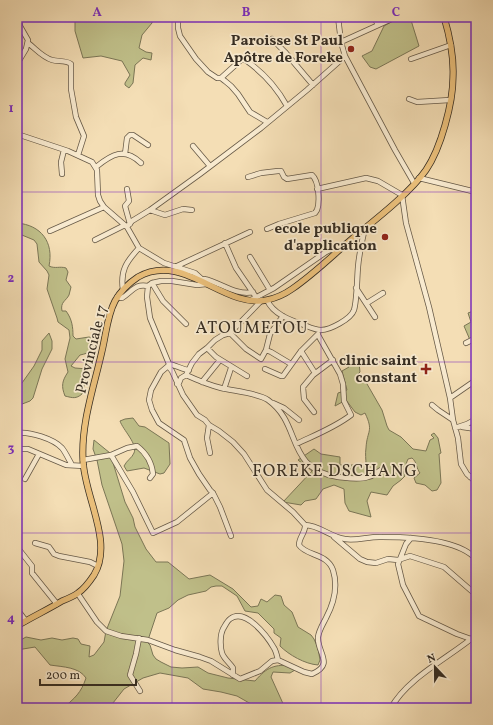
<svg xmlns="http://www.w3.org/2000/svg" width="493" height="725" font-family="Vollkorn,serif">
  <rect width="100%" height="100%" fill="#f4deb5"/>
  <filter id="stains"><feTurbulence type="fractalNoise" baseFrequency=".005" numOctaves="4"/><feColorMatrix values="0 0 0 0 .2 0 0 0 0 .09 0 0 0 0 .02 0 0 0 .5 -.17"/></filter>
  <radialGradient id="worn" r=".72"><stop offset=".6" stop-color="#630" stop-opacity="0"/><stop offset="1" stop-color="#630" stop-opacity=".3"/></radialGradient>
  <path fill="#c0c08a" stroke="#7b7656" d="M75 17H153L152 23 142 35 139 48 146 52 152 53 151 60 143 58 135 65 133 83 129 88 125 85V83L130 75 122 61 101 56 83 58 75 31Z
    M400 17H410L419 46 376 69 370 67 362 56 372 51 384 26Z
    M17 223C41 225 54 242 49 266 55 269 60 266 66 268L68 272 66 280 71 287C70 290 70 292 69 295 66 301 60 302 62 311H66C72 319 73 327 73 336L76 339 89 337 97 339C95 350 90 353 80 355L71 366 75 368 88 369 82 394C76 399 73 398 65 396 61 386 62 381 68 372L65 359 70 338 69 330 58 322 57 318 47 289 49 275 47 271 39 262 37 244 34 240 17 233Z
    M476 310V337L470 340 464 326 471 322 468 313Z
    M49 333 52 341V349L42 369 33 398 30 401 17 406V390L34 366 42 350V341Z
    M359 363 360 372 357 375 359 380 363 377 382 410 387 426 389 430 401 437 413 449 426 451 430 440 434 438 431 435 434 433 438 438 441 453 439 454 441 483 437 490 432 491 425 485 416 483 414 478 420 473C416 468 417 462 412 458L408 459C406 463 406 467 403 470L405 476 401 480 393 486 387 495 371 492 367 501 371 517 349 511 345 503 344 489 334 485 323 489 316 499 305 501 301 505 283 502 312 471 298 460 314 449 321 454 340 457V465H366C366 459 365 454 366 448 367 430 374 432 365 413L361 415 355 412 346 400 335 406 338 393 347 390 342 371 349 367 348 366Z
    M133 418 139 426 145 427 169 443 170 464 164 473 160 474 144 468 127 471 124 466C127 460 132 458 134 453 138 444 123 430 120 421L125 419Z
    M94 440 110 453 125 502 133 518 135 527 146 549 156 562H168L189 579 210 575 233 589 251 607 258 606 261 599 267 602 275 595 281 596 284 605 292 612 298 627 311 635 314 639 318 648 320 660 318 665C305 664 289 655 280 646L281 638 274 633V629L258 613 245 611 237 596 222 586H216L211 587 206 591 188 595 178 600 169 608 157 613 148 640 146 641 150 645 153 655 156 659 161 662 171 667 182 668 198 667 208 673 228 678 255 681C268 666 274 665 293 665L295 670 290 673 273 672 271 677 285 708H258L237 696 221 692 203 689 188 678 160 673 143 678 124 689 109 708H63C75 698 81 693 86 678 79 667 63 667 50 665L35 647 17 650V642L26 637 41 640 52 638 62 640 73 638 78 639 81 644 90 646 89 657 94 655 104 642 106 631 120 596 124 561 122 544 102 485 97 460 93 449Z"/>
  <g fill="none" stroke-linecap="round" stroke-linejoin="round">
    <g stroke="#665947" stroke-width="6">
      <path id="minor" d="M178 17V28L180 36 196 59 208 72 217 78H221L225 81 231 86 238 94 250 112 267 122
        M374 17 378 25
        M272 39 285 52 313 85
        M341 42 396 17
        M28 43C36 49 42 57 52 60 58 62 66 60 71 64V89L76 117 84 136 78 155
        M345 56 395 150 414 183
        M411 59 451 45
        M17 64 26 49 28 40 20 26 18 17
        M221 78 242 59H244C263 72 276 86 287 106
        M409 99 417 102 450 100
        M17 134 68 151 92 162 97 170 98 195 100 201 104 207 127 227 139 248 164 263 195 273 206 283
        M193 146 210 166
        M125 154 127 138 130 135H133L148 145
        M96 167C112 154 124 147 141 163
        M62 174 61 162 64 150
        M248 177 261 173 278 171H281L284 177 287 179 312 175C319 181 320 202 317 210L315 213 279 224 267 229
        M419 178 476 192
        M127 189 129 201 125 206 130 224
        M317 189 366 178 378 181 402 195 406 223 429 307 450 398 453 420 458 438 461 464 467 474 476 482
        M150 210 165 215 183 209 192 210
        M127 227 132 221 150 210 200 174 261 128 307 90 343 58 345 56 341 42 338 17
        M50 231 104 207
        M95 240 125 225
        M225 243 236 268 256 297
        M250 257 270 290
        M177 266 250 232
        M204 279C220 282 236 296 253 292
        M152 283 163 301 186 324
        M207 284 197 285 172 281H161L152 283 148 286 147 297 150 318 169 364 168 366 172 371 183 395 197 415 205 420 209 425 219 431 233 442 244 454 267 490 293 512 305 525C319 525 330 537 345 539 357 541 370 536 382 537 408 537 458 539 476 559
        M356 288 375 317
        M123 290C120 271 126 262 139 248
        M117 297 122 298C132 292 135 283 148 286
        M251 300 274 288 326 252 330 250H339
        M267 300C273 314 290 320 304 325 309 327 315 330 321 330 330 330 351 319 354 310 357 300 357 278 358 267 359 254 362 241 365 228
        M367 303 383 293
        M230 333 246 349 261 359 266 350 270 334 283 316
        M466 343 476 338
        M207 348 216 357 247 376
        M266 350 271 352 291 364
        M301 351 315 373
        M169 364C175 365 184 370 189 370
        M168 366 161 372 151 390 149 400 152 410 159 423 184 440 190 458 199 474 210 490 213 493 220 507 231 536
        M265 369 281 376H283L301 351 318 334
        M186 375C197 380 209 385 221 388 233 391 258 393 268 400 303 425 284 468 338 477 348 478 359 480 368 477 375 476 376 471 384 469
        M202 382 220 360
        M177 384 179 383 181 378 186 375 192 363 199 354 207 348 215 340 223 335 230 333 262 300
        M224 389 231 368
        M450 398 476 380
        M273 403 284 408 299 420
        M432 405 438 410 453 420
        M314 412 304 399 303 387 313 375 333 360
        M209 425 207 438 210 453
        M462 427 476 429
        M455 428 467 424 476 419
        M17 433C29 431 54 439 62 448 66 453 69 460 72 465
        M296 444C315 435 334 428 351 415L344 401 343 384 340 374 318 335
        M20 449H28L66 465 84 466
        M111 455 133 492 153 533 177 522 213 493
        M83 460 111 455 127 448 137 446C146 453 152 463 153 474L150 478
        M470 477 476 474
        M25 479 39 454
        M334 537 360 559 367 562 376 563 388 559 398 560 410 556 444 567 474 593
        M411 538 406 544 398 564 403 585 419 616 457 634 471 639
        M35 543 49 547 54 554 59 556 90 562 98 566
        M17 547 32 566V573L57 604
        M476 578C474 585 473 591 476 598
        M78 594 97 622 106 631 121 636 148 640 175 650 200 657 211 661 240 679 260 671 272 661 278 660 304 672 312 674C335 664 317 653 318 637 319 630 323 624 326 618 334 603 338 586 333 570 327 553 306 556 299 545 299 537 306 532 305 525
        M17 609 26 621
        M139 638 136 654 130 675 140 691
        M233 675V668C230 663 224 659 222 653 220 646 220 635 223 629 225 626 227 621 230 619 245 607 267 636 274 648 276 651 277 656 278 660
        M391 708C407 678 450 657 476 635"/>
    </g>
    <g stroke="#362d22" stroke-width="7">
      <path id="major" d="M17 626C32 617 47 610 62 601 67 599 74 596 78 593 84 589 90 581 94 575 114 542 84 496 83 460 81 423 94 387 102 351 106 335 107 316 115 301 120 292 129 283 138 277 184 251 223 309 267 300 276 298 285 294 292 289 314 274 333 255 353 238 375 220 410 193 426 170 441 148 453 103 453 77 454 56 450 37 444 17"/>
    </g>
    <use href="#minor" stroke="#f8eacf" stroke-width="4.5"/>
    <use href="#major" stroke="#eabf7a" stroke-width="5.5"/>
  </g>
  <path fill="none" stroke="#7b2cbf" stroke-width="1" stroke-opacity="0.55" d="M172 17V708M321 17V708M17 192H476M17 362H476M17 533H476"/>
  <g fill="#8f2418" stroke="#f8eacf" stroke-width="1.5">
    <circle cx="351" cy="49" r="4"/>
    <circle cx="385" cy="237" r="4"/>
    <path d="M424 363h4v4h4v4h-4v4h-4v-4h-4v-4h4z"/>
  </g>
  <g text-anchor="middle" stroke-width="3.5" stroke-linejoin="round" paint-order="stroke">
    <g font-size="15" font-weight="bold" fill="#362d22" stroke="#f8eacf" text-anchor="end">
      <text x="343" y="45">Paroisse St Paul<tspan x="343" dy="17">Apôtre de Foreke</tspan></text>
      <text x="377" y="233">ecole publique<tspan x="377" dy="17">d'application</tspan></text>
      <text x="417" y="365">clinic saint<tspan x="417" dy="17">constant</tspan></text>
    </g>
    <g font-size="15" fill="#362d22" stroke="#f8eacf">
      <text transform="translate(91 349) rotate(-76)" y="5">Provinciale 17</text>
    </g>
    <g font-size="17" letter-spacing="1" fill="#362d22" stroke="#f8eacf">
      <text x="252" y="333">ATOUMETOU</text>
      <text x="335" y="476">FOREKE DSCHANG</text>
    </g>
  </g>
  <rect width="493" height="725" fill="none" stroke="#f4deb5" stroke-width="44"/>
  <g transform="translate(435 667) rotate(338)" stroke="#f8eacf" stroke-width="3" paint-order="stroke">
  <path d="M0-3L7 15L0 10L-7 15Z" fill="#362d22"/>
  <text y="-6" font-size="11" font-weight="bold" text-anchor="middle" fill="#362d22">N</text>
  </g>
  <path d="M40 679v6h96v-6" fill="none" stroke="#362d22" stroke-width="2"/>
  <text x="46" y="679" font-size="12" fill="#362d22" stroke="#f8eacf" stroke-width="3" paint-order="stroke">200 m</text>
  <rect x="22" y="22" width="449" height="681" fill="none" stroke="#7b2cbf" stroke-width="1.5"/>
  <g font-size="13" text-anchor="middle" font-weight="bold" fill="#7b2cbf">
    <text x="97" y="16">A</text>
    <text x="246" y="16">B</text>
    <text x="396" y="16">C</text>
    <text x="11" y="112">1</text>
    <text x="11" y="282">2</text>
    <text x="11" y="452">3</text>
    <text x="11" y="622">4</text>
  </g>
  <rect width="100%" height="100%" filter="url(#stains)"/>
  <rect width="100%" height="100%" fill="url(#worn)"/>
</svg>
